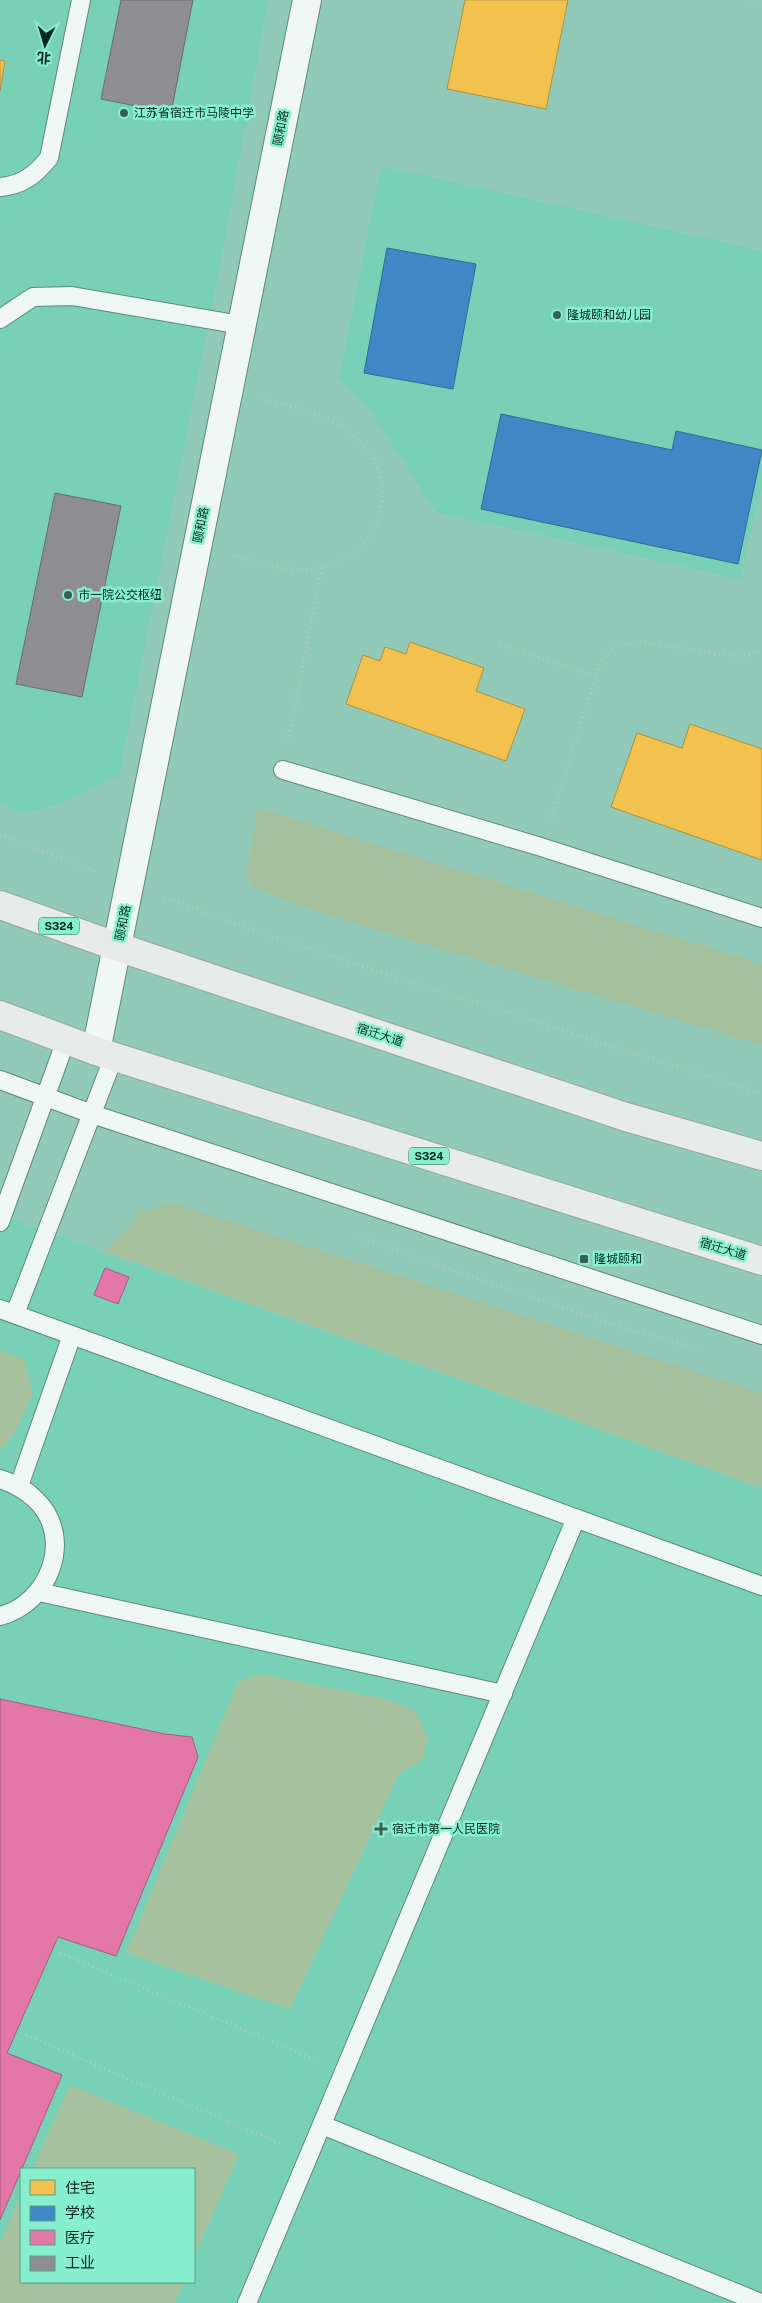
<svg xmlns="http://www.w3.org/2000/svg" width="762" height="2303" font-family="'Public Sans','Noto Sans SC',sans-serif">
  <rect width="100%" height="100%" fill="#92cab9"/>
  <path fill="#78d1b6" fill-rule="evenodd" d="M0 0H268L220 266 119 776 57 805 24 813 0 805Z
    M381 166 762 251V493H760L740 579 436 512 369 409 339 379Z
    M0 1215 762 1488V2303H0ZM21 2169H194V2282H21Z"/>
  <path fill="#a6c19d" d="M258 808 762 964V1045L347 921 291 903 252 885 247 872Z
    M173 1203 762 1393V1488L104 1251 141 1212Z
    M0 1350 25 1360 33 1394 13 1436 0 1450Z
    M260 1674 395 1701 416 1712 428 1737 423 1759 399 1774 290 2009 126 1953 238 1682Z
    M70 2085 239 2154 194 2258V2169H32Z
    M21 2195V2282H184L175 2303H0V2243Z"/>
  <path fill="#f2c14e" stroke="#ab9340" d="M465 0H568L546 109 447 89Z
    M0 60 5 61 0 91Z
    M410 642 484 668 476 691 525 709 506 761 346 704 363 655 380 661 385 647 406 654Z
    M690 724 762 749V860L611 807 637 733 682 748Z"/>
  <path fill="#3f88c5" stroke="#2e6b93" d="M387 248 476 264 453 389 364 373Z
    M501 414 672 450 676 431 762 450 738 564 481 509Z"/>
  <path fill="#e377a8" stroke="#a05f7f" d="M105 1268 129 1277 118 1304 94 1295Z
    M0 1699 165 1734 192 1737 198 1757 116 1956 58 1937 7 2053 62 2075 0 2220Z"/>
  <path fill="#8d8d92" stroke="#646e6f" d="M121 0H193L171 113 101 99Z
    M55 493 121 506 82 697 16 684Z"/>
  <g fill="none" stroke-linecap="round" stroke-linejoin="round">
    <g stroke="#5f887c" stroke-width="20">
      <path id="service" d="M0 187C23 185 35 175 49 158L81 0
        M0 319 33 297 72 296 241 325
        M283 770 541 847 762 918
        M0 1080 92 1114 762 1335
        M0 1222 66 1040
        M0 1309 762 1586
        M15 1314 114 1056
        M0 1479C14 1484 25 1489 36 1500 75 1538 49 1604 0 1616
        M19 1486 72 1335
        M39 1592 503 1694
        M322 2125 761 2303
        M247 2303 576 1518"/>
    </g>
    <g stroke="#5f887c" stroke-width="30">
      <path id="tertiary" d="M96 1051 307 0"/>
    </g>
    <g stroke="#94a6a1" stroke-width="30">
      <path id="primary" d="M0 905 118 947 626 1117 762 1156
        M0 1015 96 1051 762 1261"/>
    </g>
    <path stroke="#b7c8c2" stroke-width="3" stroke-dasharray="1 4" stroke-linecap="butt" d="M751 0 762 8
      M233 556C259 562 288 573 315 569 374 559 405 493 364 446 339 417 298 407 262 399
      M500 645 596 677
      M288 741 322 567
      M551 818 600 664C603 659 607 652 612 649 642 627 719 668 762 651
      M0 835 95 871
      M164 897 271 937 762 1094
      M354 1236 608 1323 701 1350
      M60 1953 316 2060
      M26 2035 281 2144"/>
    <use href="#service" stroke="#eff7f4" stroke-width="18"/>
    <use href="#tertiary" stroke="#eff7f4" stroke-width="28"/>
    <use href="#primary" stroke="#e7ebea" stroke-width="28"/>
  </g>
  <g fill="#366054" stroke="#88efce" stroke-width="2">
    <circle cx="124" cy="113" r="5"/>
    <circle cx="557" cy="315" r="5"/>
    <circle cx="68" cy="595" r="5"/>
    <rect x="579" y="1254" width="10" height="10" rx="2.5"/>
    <path d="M378.5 1821.5h5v5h5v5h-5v5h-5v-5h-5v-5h5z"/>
  </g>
  <g text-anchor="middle" stroke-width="5" stroke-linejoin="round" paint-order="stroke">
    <g fill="#88efce" stroke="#2c6353" stroke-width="1">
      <rect x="39" y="917.5" width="40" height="17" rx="4"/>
      <rect x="409" y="1147.5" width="40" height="17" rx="4"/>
    </g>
    <g font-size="11" font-weight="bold" fill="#05271e">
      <text x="59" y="930">S324</text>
      <text x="429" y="1160">S324</text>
    </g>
    <g font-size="12" fill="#05271e" stroke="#88efce" text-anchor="start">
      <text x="134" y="117">江苏省宿迁市马陵中学</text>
      <text x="567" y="319">隆城颐和幼儿园</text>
      <text x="78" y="599">市一院公交枢纽</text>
      <text x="594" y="1263">隆城颐和</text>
      <text x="392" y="1833">宿迁市第一人民医院</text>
    </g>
    <g font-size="12" fill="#05271e" stroke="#88efce">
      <text transform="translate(281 128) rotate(-79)" y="4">颐和路</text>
      <text transform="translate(201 525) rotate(-79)" y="4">颐和路</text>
      <text transform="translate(123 923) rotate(-79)" y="4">颐和路</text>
      <text transform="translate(380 1035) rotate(18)" y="4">宿迁大道</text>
      <text transform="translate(723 1249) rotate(17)" y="4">宿迁大道</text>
    </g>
  </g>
  <rect x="20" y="2168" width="175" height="115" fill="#88efce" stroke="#549f88"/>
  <rect x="30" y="2180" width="25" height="15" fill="#f2c14e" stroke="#549f88"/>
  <text x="65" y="2193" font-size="15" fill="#05271e">住宅</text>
  <rect x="30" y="2206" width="25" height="15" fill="#3f88c5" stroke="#549f88"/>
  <text x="65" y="2218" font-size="15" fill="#05271e">学校</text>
  <rect x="30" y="2230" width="25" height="15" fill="#e377a8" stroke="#549f88"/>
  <text x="65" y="2243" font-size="15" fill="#05271e">医疗</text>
  <rect x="30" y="2256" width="25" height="15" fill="#8d8d92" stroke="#549f88"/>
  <text x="65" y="2268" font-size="15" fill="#05271e">工业</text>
  <g transform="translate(45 45) rotate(185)" stroke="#88efce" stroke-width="4" paint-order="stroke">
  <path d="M0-4L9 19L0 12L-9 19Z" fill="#05271e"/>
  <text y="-8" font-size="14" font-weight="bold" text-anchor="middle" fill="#05271e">北</text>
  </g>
</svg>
